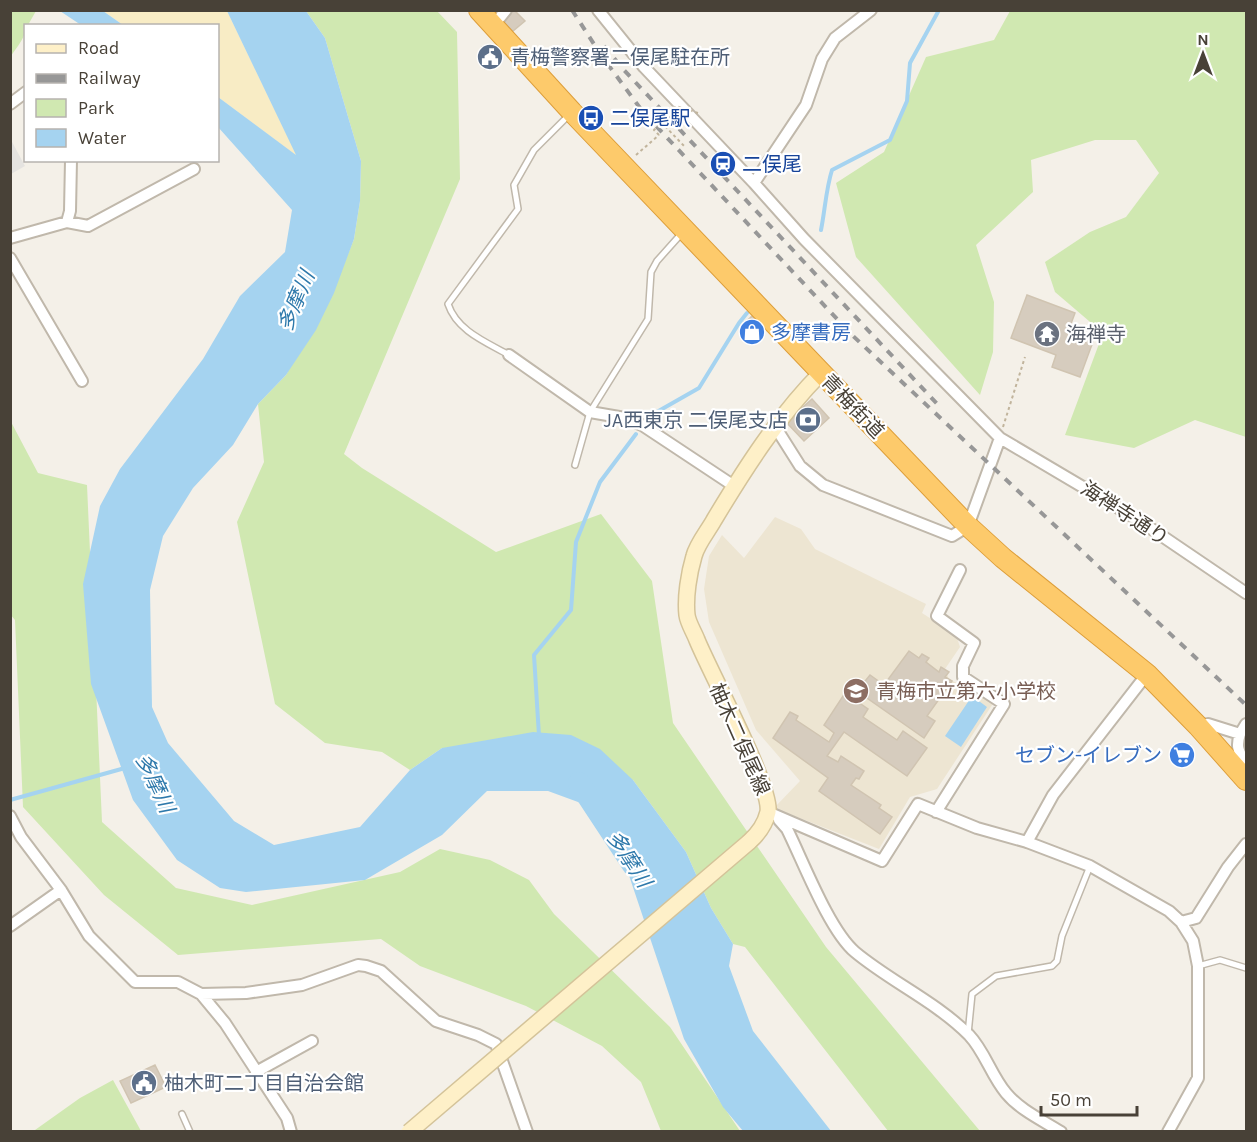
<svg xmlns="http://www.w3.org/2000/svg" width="1257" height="1142" font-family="Karla,'Noto Sans JP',sans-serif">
  <rect width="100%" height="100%" fill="#f4f0e8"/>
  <path fill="#ede5d2" d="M775 517 801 529 815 549 926 604 922 613 956 635 960 647 945 669 949 679 994 702 937 789 910 797 879 849 774 808 800 781 756 730 709 622 704 589 709 556 722 535 744 558Z"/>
  <path fill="#d0e8b1" d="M11 10 36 11 28 25 26 26C26 37 17 47 11 56Z
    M306 11H437L457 32 460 179 344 454 362 468 496 552 601 514 652 581 673 723 826 947 980 1131H888L745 947 733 944 711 908 686 852 633 780 442 748 410 770 382 752 325 743 275 704 237 522 264 462 258 404 286 375 344 264 354 239 360 201 361 161 325 38Z
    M1010 11H1246V437L1195 420 1134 448 1065 435 1103 333 1055 292 1045 262 1090 232 1126 217 1159 173 1136 140H1095L1031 160 1033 192 976 245 994 302 993 352 980 395 856 257 836 183 884 152 926 57 994 40Z
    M10 420 38 473 87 485 102 822 176 888 252 905 400 872 440 849 490 860 529 880 554 914 670 1027 740 1131H661L641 1082 602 1046 526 1006 420 966 381 939 178 955 104 895 23 807 15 620 10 614Z
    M113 1080 141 1131 37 1132 35 1130 80 1098Z"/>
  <path fill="#f8ecc5" d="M103 11H227L297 156 218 97V26L123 25Z"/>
  <path fill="#e5e3e0" d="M11 140 25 166 11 174H10Z"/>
  <path fill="#a5d3f0" d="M60 11H103L123 25H81Z
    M227 11H306L325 38 361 161 360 201 354 239 334 293 316 330 286 375 258 404 233 445 193 488 163 536 150 590 152 707 168 743 234 821 274 845 360 827 410 770 442 748 533 732 571 735 600 749 633 780 686 852 711 908 733 944 729 966 753 1031 831 1131H743L723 1107 684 1039 608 813 548 791H487L442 835 365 880 246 892 220 888 177 860 133 800 91 684 83 584 100 506 120 469 203 359 240 296 285 252 292 210 218 127V97L296 155Z
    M972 696 987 707 961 747 945 736Z"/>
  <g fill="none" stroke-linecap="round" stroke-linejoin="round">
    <path stroke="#a5d3f0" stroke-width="4" d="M821 230C825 210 826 189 832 170L890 140 907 101 910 63 939 10
      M648 417 699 388 739 323 747 313
      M539 736 534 655 571 610 576 542 600 482 636 434
      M10 800 125 768"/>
    <path stroke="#a5d3f0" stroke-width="22" d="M579 783 633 865"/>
  </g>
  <path fill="#d6ccbe" stroke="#d0c4b1" stroke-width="1.5" d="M511 10H514L525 21 513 31 503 22Z
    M495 47 501 52 485 69 479 62 485 56 482 53 486 49 489 53Z
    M1027 295 1075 313 1069 329 1094 339 1080 377 1052 367 1056 355 1011 338Z
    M753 315 764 325 749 339 744 324Z
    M812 399 829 418 804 441 786 422Z
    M909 651 919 658 922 654 929 658 926 662 939 672 941 667 949 672 945 677 952 681 927 716 935 721 924 738 857 691 870 675 884 685Z
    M845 693 868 709 863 717 897 740 903 731 927 748 907 776 844 732 827 756 838 762 841 756 864 771 859 779 856 778 851 785 881 805 879 808 892 817 880 834 819 791 828 778 773 738 790 712 798 716 796 720 829 742 834 733 824 725Z
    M155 1065 166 1087 131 1103 120 1081Z"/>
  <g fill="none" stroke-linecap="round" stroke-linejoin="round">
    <g stroke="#c0b8ab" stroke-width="8">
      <path id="lane" d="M509 355C486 342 457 331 448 304L518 209 514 185 534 150 569 115
        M575 465 590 412 648 319 651 272 657 261 682 233
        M1198 966 1220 960 1246 968
        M968 1034 972 994 996 976 1052 966 1057 961 1062 936 1090 866
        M182 1114 190 1132"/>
    </g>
    <g stroke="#c0b8ab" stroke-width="14">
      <path id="street" d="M598 10 644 67 754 183 804 239 1000 438 1137 519 1246 593
        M493 26 506 10
        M10 104 26 92
        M754 183 806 105 822 59 835 38 871 10
        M67 222 88 226 194 169
        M10 238 67 222 70 211 71 160
        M10 258 82 381
        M509 355 590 412 625 418 642 425 734 486
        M776 428 800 466 823 485 952 536 968 526 1000 438
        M1198 726 1208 724 1240 734 1246 724
        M1240 734C1235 749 1240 752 1246 765
        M768 812 882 861 918 804 977 828 1027 842 1090 866 1169 911 1181 922 1193 941 1198 966V1078L1168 1132
        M936 812 1004 704 963 677V666L974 643 937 616 960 570
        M10 816 21 837 61 890 89 936 135 982H178L201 994 225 1023 287 1118 291 1132
        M779 820 787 829C803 861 829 930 855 952 891 982 935 1001 969 1035 985 1052 991 1075 1006 1093 1020 1110 1042 1120 1061 1132
        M1027 842 1053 795 1147 674
        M1181 922 1196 918 1228 867 1246 844
        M10 926 61 890
        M201 994 246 993 302 985 358 965 366 966 381 971 436 1021 478 1035 496 1044 527 1132
        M256 1072 312 1041"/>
    </g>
    <g stroke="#d4c399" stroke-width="18">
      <path id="secondary" d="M749 842C758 834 765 825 768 812 772 787 710 672 697 640 694 632 688 623 687 615 685 597 689 573 694 556 697 544 708 531 714 520 744 470 779 415 821 373"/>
    </g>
    <g stroke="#dd9e3a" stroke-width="22">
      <path id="highway" d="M479 10 572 112 968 526 1003 558 1147 674 1198 726 1246 780"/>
    </g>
    <path stroke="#c1b49c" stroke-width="2" stroke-dasharray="3 3" stroke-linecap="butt" d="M661 122 685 147
      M636 155 659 135
      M1003 427 1025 357"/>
    <use href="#lane" stroke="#fff" stroke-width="5"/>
    <use href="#street" stroke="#fff" stroke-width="10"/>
    <use href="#secondary" stroke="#fef0c8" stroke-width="15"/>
    <use href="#highway" stroke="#fdca6b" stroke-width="20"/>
    <path stroke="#979797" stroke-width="4" stroke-dasharray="8 8" stroke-linecap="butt" d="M572 10 601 55 643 112 852 335 1246 705
      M604 46 623 69 941 408"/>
    <g stroke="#d4c399" stroke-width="18" stroke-linecap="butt">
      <path id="secondary-bridge" d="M409 1132 749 842"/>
    </g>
    <path stroke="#c1b49c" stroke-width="2" stroke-dasharray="3 3" stroke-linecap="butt" d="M659 135 654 130 676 106 698 113"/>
    <use href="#secondary-bridge" stroke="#fef0c8" stroke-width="15"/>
  </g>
  <defs>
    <g id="civic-disc" transform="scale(1.35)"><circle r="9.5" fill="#5c6f8a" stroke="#fff"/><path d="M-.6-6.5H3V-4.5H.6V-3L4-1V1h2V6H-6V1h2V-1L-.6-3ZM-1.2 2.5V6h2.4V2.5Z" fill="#fff"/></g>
    <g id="bus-disc" transform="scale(1.35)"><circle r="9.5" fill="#1a4fb4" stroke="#fff"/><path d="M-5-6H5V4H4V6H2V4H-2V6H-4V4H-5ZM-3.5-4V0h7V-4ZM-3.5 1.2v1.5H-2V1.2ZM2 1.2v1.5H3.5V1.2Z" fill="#fff"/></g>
    <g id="station-disc" transform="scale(1.35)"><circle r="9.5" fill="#1a4fb4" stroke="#fff"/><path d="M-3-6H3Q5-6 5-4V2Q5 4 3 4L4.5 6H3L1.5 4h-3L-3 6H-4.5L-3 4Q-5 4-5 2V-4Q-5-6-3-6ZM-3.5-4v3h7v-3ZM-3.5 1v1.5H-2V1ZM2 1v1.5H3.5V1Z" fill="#fff"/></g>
    <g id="shop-disc" transform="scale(1.35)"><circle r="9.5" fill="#3f7fe0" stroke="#fff"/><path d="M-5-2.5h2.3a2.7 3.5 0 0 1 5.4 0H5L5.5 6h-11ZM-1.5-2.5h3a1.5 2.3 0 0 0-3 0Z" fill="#fff"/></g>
    <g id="temple-disc" transform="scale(1.35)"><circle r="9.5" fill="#6b7280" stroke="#fff"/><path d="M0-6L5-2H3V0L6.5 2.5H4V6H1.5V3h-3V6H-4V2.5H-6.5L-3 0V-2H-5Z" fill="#fff"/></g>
    <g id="bank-disc" transform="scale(1.35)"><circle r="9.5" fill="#5c6f8a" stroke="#fff"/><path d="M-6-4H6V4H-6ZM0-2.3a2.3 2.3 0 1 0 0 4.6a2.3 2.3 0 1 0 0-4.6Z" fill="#fff"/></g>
    <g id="school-disc" transform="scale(1.35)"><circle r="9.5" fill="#8d6e63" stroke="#fff"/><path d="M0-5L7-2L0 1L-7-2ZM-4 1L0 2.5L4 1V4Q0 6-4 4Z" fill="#fff"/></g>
    <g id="supermarket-disc" transform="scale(1.35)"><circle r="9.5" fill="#3f7fe0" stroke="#fff"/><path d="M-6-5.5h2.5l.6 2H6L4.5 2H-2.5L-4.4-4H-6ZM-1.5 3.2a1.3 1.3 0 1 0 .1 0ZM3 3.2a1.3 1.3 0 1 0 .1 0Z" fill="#fff"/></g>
  </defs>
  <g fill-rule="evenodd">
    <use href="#civic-disc" x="490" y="57"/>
    <use href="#bus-disc" x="591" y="118"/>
    <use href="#station-disc" x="723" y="164"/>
    <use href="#shop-disc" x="752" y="332"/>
    <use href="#temple-disc" x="1047" y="334"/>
    <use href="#bank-disc" x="808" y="420"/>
    <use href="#school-disc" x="856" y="691"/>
    <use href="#supermarket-disc" x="1182" y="755"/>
    <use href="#civic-disc" x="144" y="1083"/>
  </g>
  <g text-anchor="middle" stroke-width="4.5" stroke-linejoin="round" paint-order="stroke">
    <g font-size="20" fill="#4e5e75" stroke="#fff" text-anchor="start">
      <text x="510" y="64">青梅警察署二俣尾駐在所</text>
      <text x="788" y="427" text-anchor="end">JA西東京 二俣尾支店</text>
      <text x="164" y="1090">柚木町二丁目自治会館</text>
    </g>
    <g font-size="20" fill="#164399" stroke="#fff" text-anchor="start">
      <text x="610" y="125">二俣尾駅</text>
      <text x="742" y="171">二俣尾</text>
    </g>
    <g font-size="20" fill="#366cbe" stroke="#fff" text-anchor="start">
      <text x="771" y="339">多摩書房</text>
      <text x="1162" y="762" text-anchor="end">セブン-イレブン</text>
    </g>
    <g font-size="20" fill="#5b616d" stroke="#fff" text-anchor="start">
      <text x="1066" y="341">海禅寺</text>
    </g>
    <g font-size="20" fill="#484137" stroke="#fff">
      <text transform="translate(853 406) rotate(46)" y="7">青梅街道</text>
      <text transform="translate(1125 513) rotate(33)" y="7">海禅寺通り</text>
      <text transform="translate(740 739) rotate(66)" y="7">柚木二俣尾線</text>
    </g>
    <g font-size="20" fill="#785e54" stroke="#fff" text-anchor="start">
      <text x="876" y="698">青梅市立第六小学校</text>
    </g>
    <g font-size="21" font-style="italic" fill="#2e79ab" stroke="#fff">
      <text transform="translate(296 301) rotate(-67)" y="7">多摩川</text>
      <text transform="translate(155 783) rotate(65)" y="7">多摩川</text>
      <text transform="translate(629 859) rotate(57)" y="7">多摩川</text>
    </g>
  </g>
  <rect width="1257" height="1142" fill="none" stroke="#484137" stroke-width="24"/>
  <rect x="24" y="24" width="195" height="138" fill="#ffffff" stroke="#b6b3af" stroke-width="1.5"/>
  <rect x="36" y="44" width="30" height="9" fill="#fef0c8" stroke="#b6b3af" stroke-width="1.5"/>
  <text x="78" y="54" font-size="18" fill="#484137">Road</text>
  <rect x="36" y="74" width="30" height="9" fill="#979797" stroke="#b6b3af" stroke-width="1.5"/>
  <text x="78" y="84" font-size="18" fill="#484137">Railway</text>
  <rect x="36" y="99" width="30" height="18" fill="#d0e8b1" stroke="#b6b3af" stroke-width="1.5"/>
  <text x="78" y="114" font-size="18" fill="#484137">Park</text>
  <rect x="36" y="129" width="30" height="18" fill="#a5d3f0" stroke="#b6b3af" stroke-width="1.5"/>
  <text x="78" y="144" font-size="18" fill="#484137">Water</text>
  <g transform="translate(1203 54)" stroke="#ffffff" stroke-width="4.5" paint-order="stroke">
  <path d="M0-4.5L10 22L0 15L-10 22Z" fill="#484137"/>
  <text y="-9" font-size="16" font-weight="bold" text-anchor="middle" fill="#484137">N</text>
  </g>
  <path d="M1041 1106v9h96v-9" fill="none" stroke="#484137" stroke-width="3"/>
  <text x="1050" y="1106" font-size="18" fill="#484137" stroke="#ffffff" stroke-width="4.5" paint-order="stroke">50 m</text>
</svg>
